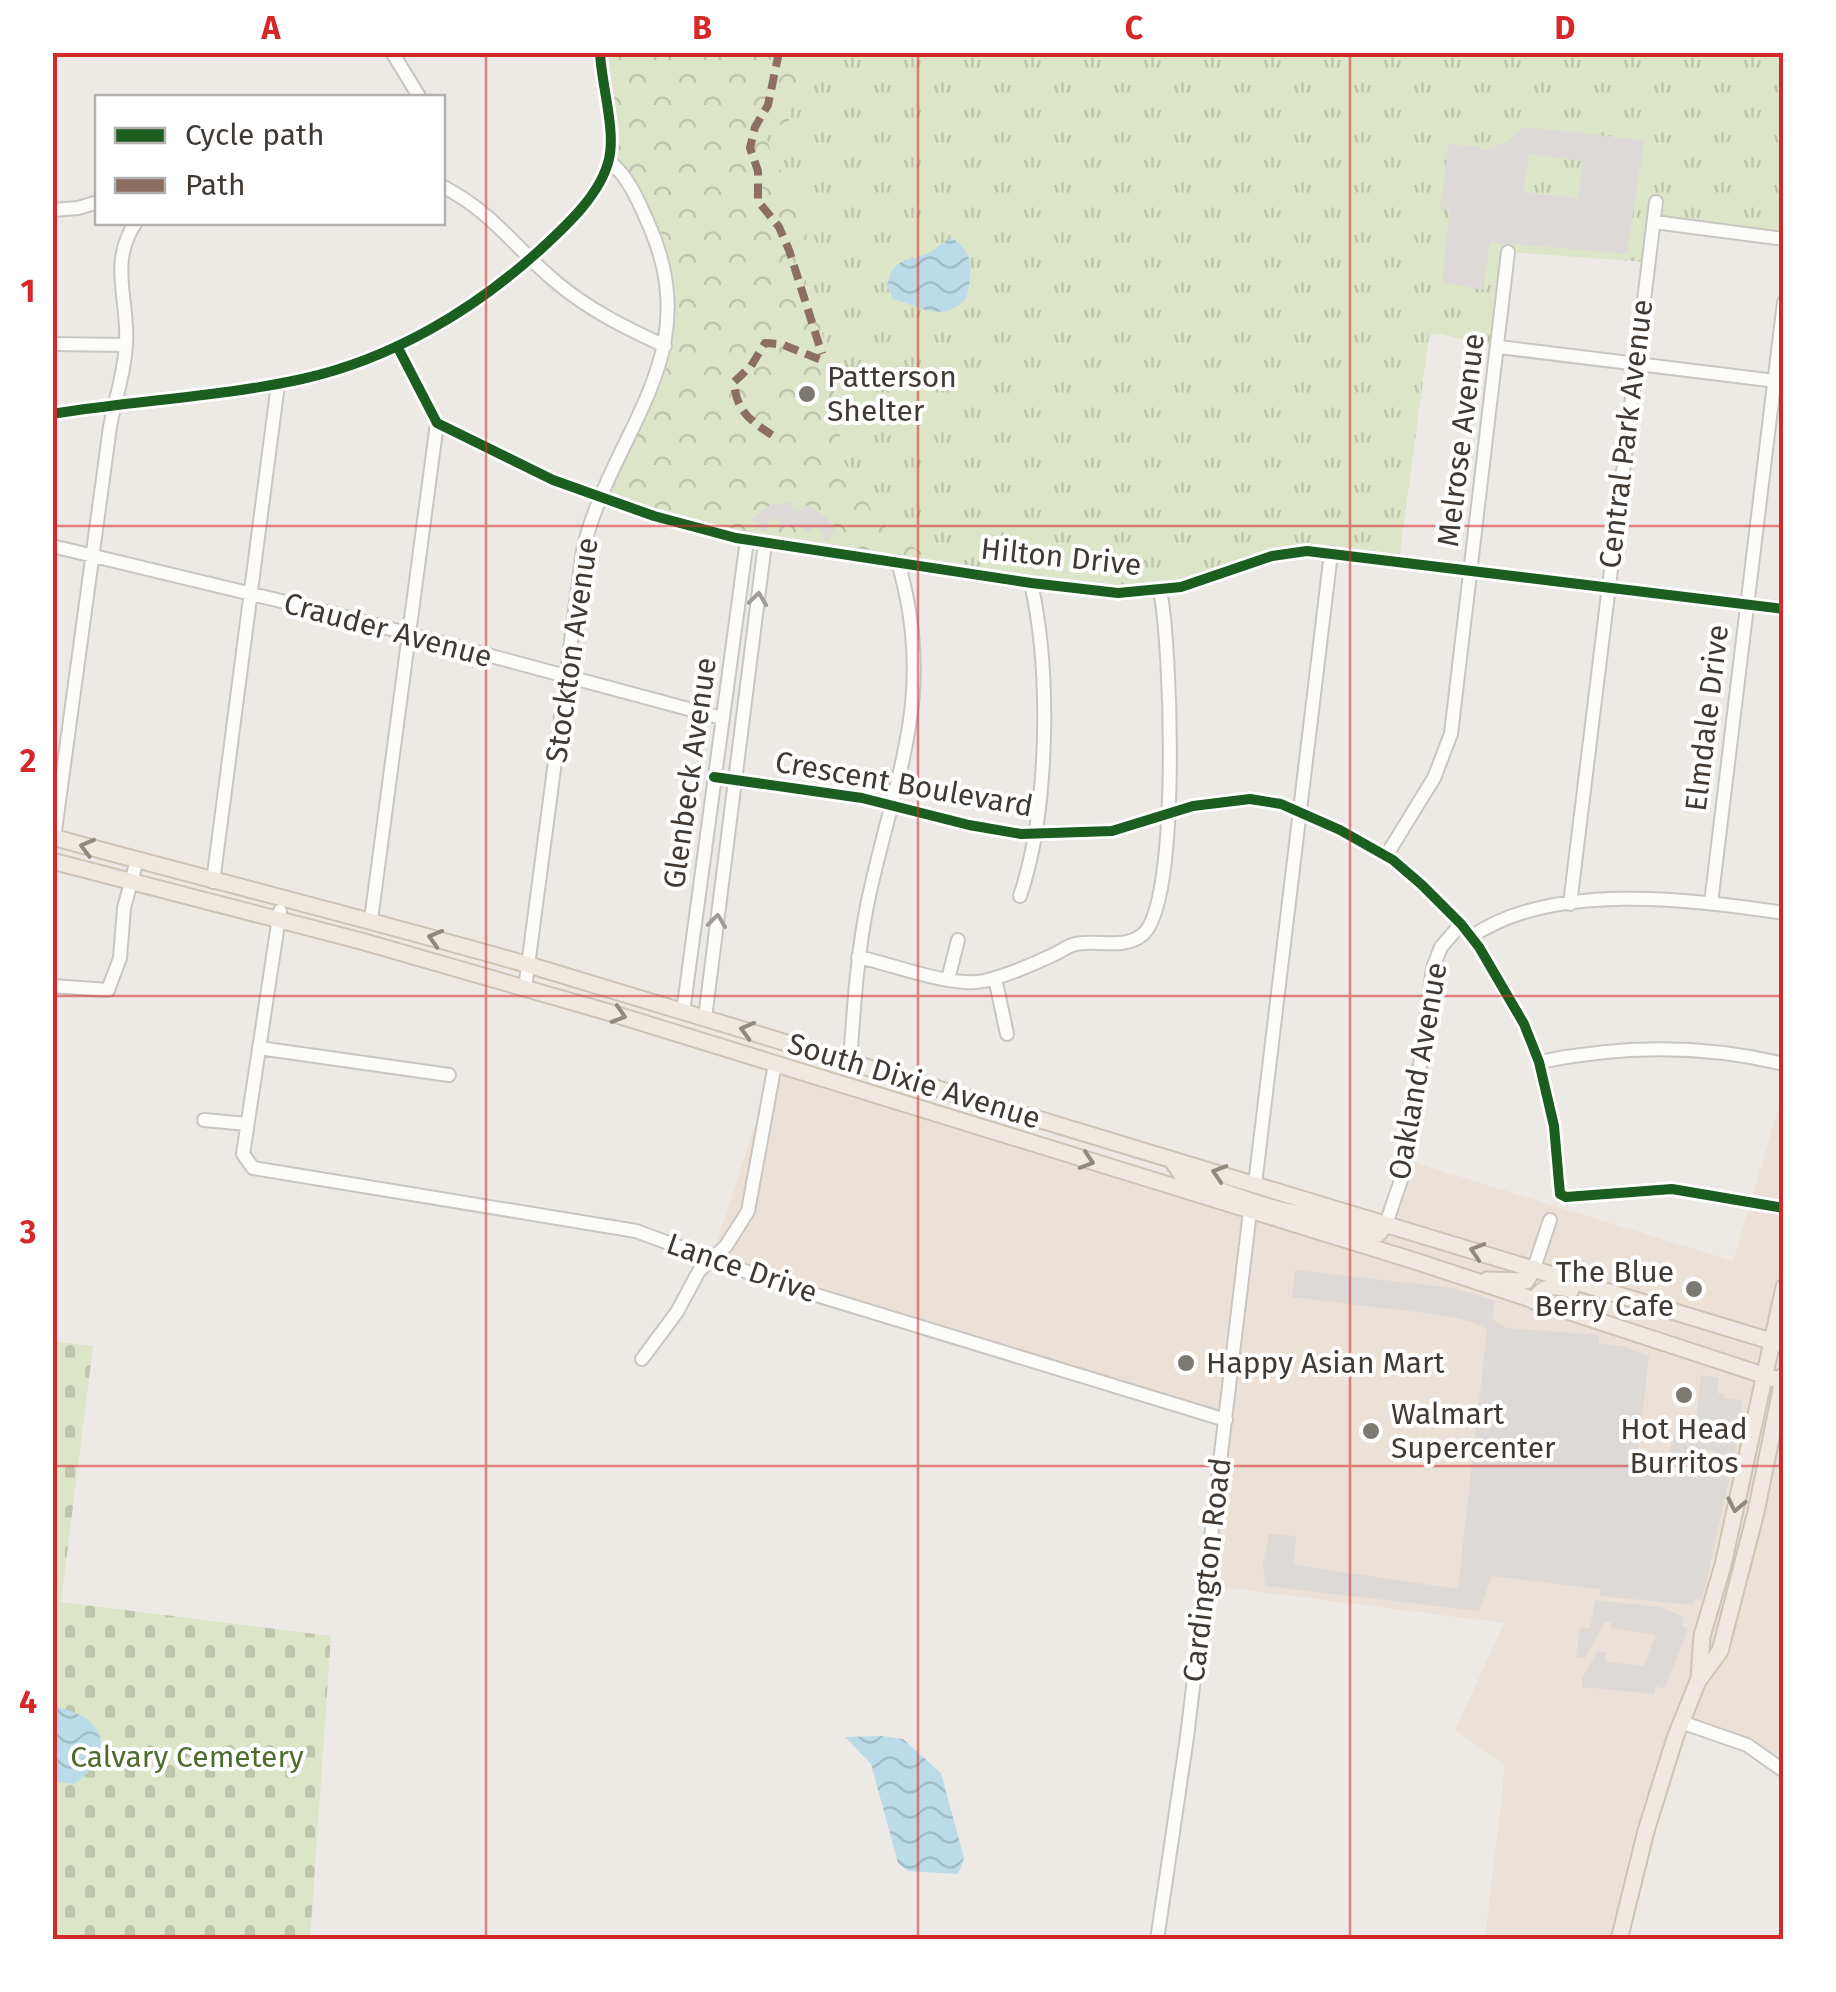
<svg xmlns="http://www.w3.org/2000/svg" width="1836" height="1992" font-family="'Fira Sans',sans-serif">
  <defs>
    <pattern id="grass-tufts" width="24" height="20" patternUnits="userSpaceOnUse" patternTransform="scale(2.5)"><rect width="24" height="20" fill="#dde5c8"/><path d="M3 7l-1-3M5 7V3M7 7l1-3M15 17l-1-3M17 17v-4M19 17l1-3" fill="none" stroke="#bfc5ac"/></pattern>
    <pattern id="cemetery-stones" width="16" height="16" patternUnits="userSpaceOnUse" patternTransform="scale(2.5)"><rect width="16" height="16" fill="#dde5c8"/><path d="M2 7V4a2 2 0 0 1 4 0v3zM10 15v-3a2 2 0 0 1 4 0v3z" fill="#bfc5ac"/></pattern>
    <pattern id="park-crowns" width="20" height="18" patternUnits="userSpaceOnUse" patternTransform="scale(2.5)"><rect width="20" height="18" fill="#dde5c8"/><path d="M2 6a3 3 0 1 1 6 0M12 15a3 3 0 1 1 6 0" fill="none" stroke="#bfc5ac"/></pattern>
    <pattern id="water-waves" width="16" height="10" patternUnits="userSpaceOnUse" patternTransform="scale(2.5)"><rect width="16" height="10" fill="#badbe7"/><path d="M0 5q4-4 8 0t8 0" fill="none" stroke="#a1bdc7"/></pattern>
  </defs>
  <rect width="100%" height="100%" fill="#edeae6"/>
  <path fill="#ece1d6" d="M775 1064 1380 1250 1406 1160 1733 1261 1783 1093V1773L1777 1766 1681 1723 1622 1939H1485L1505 1766 1455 1730 1504 1623 1204 1585 1225 1420 711 1259Z"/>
  <path fill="url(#grass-tufts)" d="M802 53H1783V239L1655 222 1647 262 1508 252 1499 347 1440 334 1429 335 1399 560 1307 551 1160 591 954 571 900 541 873 513 843 460 830 360 801 264 809 224 771 152 760 119 769 112 787 130Z"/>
  <path fill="url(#cemetery-stones)" d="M53 1341 93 1346 61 1602 331 1636 310 1939 53 1940Z"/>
  <path fill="url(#park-crowns)" d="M600 53H802L787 131 769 113 761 119 771 152 809 224 801 264 830 360 843 460 873 513 900 540 954 571 747 540 601 497 667 338 661 252 609 161Z"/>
  <path fill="#dcd9d6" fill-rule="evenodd" d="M1523 127 1644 140 1627 254 1490 242 1483 290 1442 282 1450 211 1440 209 1449 144 1480 147V152L1509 140ZM1529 154 1583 161 1578 198 1523 192Z
    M790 502 794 511 804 510 803 503 825 516 835 528 828 541 822 540 823 534 817 527 808 532 800 526 780 527 778 517 768 522 765 531 756 530 759 523 750 520 770 505Z
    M1295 1270 1454 1288 1495 1301 1492 1319 1507 1328 1599 1335V1343L1622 1346 1649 1356 1637 1461 1731 1472 1702 1600 1695 1599 1694 1605 1600 1596V1589L1492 1576 1479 1611 1265 1586 1263 1564 1269 1534 1296 1536 1294 1565 1458 1589 1487 1330 1474 1322 1442 1315 1292 1297Z
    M1701 1375 1719 1378 1717 1393 1724 1394V1398L1742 1400 1734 1460 1714 1458V1451L1695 1448 1693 1456 1670 1453 1672 1436 1694 1438Z
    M1595 1600 1660 1607 1684 1617 1682 1625 1688 1629 1664 1689 1655 1686V1694L1582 1687V1679L1597 1651 1606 1652V1662L1644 1666 1656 1635 1611 1628V1621L1604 1623 1585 1658 1576 1657 1580 1628H1590Z"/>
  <path fill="url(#water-waves)" d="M951 238C976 250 972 276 966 299 940 324 922 306 893 299L887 286C893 255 907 264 930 252 938 248 942 242 951 238Z
    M52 1705C63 1709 74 1711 84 1717 115 1737 98 1769 74 1784L53 1781Z
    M881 1736 903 1739 941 1773 964 1858 958 1874 908 1871 898 1863 871 1764 845 1737Z"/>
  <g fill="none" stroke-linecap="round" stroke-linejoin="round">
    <g stroke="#c9c6c2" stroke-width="16">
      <path id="minor" d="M392 52 420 98
        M442 186C494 213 514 247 556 282 589 310 626 328 665 346
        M52 210 78 208 98 202
        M1654 222 1784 239
        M52 344 126 345
        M397 346 437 423 553 480 654 516 736 538 1031 583 1118 593 1181 587 1272 556 1307 551 1784 609
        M1499 347 1784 382
        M52 414C135 400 220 397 302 379 392 359 474 310 541 249 567 225 601 194 609 159 616 130 601 83 600 52
        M52 546 331 613 722 718
        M714 777 862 798 969 825 1021 834 1112 831 1193 806 1250 799 1281 804 1340 830 1393 860 1422 885 1461 924 1479 947 1524 1024 1539 1062 1554 1126 1560 1194 1566 1197 1672 1189 1784 1208
        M54 838 110 427C115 398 125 373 126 343 129 300 108 263 136 222
        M1386 856 1434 778 1451 734 1508 252
        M213 882 278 384
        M1020 896C1049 810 1051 672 1031 583
        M1711 903 1784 302
        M1570 904 1656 202
        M280 911 243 1154 253 1168 636 1231 777 1283 1226 1420
        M371 920 437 423
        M1471 937C1552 881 1691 899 1784 913
        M858 957C892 964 952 988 984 981 1009 975 1033 964 1055 954 1061 951 1069 945 1076 944 1097 939 1123 950 1142 935 1181 906 1171 641 1160 591
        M995 978 1007 1034
        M948 979 958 940
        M52 986 108 990 120 958 124 908 137 860
        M525 988 583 550C612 430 708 357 649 225 639 202 629 177 609 161
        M683 1012 747 540
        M705 1018 765 543
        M259 1048 449 1075
        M850 1061C854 1007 857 954 868 901 895 773 937 697 898 562
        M1539 1062C1621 1045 1702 1044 1784 1064
        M204 1120 247 1124
        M1255 1184 1331 553
        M1386 1224 1404 1171 1410 1140 1433 968 1441 947 1461 924
        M1534 1268 1550 1220
        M642 1359 677 1312 699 1271 726 1246 748 1211 775 1064
        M1681 1722 1747 1745 1784 1771
        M1157 1940 1187 1737 1251 1203"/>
    </g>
    <g stroke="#cec4b5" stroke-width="19">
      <path id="major" d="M52 837C211 880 371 920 529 965L1784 1345
        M52 861 361 941 611 1013 1415 1261 1784 1382
        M1171 1159 1182 1175 1198 1183C1240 1196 1299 1224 1342 1213
        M1321 1230 1344 1226 1378 1234 1386 1224
        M1487 1280 1526 1281 1534 1268
        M1534 1301C1543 1284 1554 1285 1571 1290
        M1699 1677 1702 1636 1723 1565 1784 1287
        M1619 1940 1646 1831 1675 1738 1698 1681 1720 1651 1756 1512 1784 1375"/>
    </g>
    <use href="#minor" stroke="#fcfcfb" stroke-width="12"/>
    <use href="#major" stroke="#efe9e2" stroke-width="15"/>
    <path stroke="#8d6e63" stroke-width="8" stroke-dasharray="15 8" stroke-linecap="butt" d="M779 52 768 105 755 127 750 148 758 171V201L779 227 789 250 822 354
      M772 435C749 420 736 410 734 382L751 366 765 343 781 344 824 361"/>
    <g stroke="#fff" stroke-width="16">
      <path id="cycleway" d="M397 346 437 423 553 480 654 516 736 538 1031 583 1118 593 1181 587 1272 556 1307 551 1784 609
        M52 414C135 400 220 397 302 379 392 359 474 310 541 249 567 225 601 194 609 159 616 130 601 83 600 52
        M714 777 862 798 969 825 1021 834 1112 831 1193 806 1250 799 1281 804 1340 830 1393 860 1422 885 1461 924 1479 947 1524 1024 1539 1062 1554 1126 1560 1194 1566 1197 1672 1189 1784 1208"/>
    </g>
    <use href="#cycleway" stroke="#1b5e20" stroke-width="10"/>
  </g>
  <defs><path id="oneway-chevron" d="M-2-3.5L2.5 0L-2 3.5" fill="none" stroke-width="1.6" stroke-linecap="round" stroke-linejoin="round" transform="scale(2.5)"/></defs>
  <g stroke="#9e9b98">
    <use href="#oneway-chevron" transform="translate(758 599) rotate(-83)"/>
    <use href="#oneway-chevron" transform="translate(717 921) rotate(-83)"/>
  </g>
  <g stroke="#8f8982">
    <use href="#oneway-chevron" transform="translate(87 847) rotate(-165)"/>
    <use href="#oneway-chevron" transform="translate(435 938) rotate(-164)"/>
    <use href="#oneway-chevron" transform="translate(619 1015) rotate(17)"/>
    <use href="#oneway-chevron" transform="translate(747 1030) rotate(-164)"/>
    <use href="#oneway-chevron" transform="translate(1087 1161) rotate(18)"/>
    <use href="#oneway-chevron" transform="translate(1219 1173) rotate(-163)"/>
    <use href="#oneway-chevron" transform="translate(1477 1251) rotate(-163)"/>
    <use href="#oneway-chevron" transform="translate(1736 1505) rotate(102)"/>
  </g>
  <path fill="none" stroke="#d62828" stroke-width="2.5" stroke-opacity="0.55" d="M486 52V1940M918 52V1940M1350 52V1940M52 526H1784M52 996H1784M52 1466H1784"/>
  <g fill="#7d7872" stroke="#fff" stroke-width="4">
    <circle cx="807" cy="394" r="10"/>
    <circle cx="1694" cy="1289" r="10"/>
    <circle cx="1186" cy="1363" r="10"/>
    <circle cx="1684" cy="1395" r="10"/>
    <circle cx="1371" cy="1431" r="10"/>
  </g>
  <g text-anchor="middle" stroke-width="8" stroke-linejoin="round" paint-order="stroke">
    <g font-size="30" fill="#413a34" stroke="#fff" text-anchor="start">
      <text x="827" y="387">Patterson<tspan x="827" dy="34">Shelter</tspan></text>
      <text x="1674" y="1282" text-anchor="end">The Blue<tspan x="1674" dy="34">Berry Cafe</tspan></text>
      <text x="1206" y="1373">Happy Asian Mart</text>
      <text x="1391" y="1424">Walmart<tspan x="1391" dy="34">Supercenter</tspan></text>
      <text x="1684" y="1439" text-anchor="middle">Hot Head<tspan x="1684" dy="34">Burritos</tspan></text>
    </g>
    <g font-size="30" fill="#413a34" stroke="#fff">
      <text transform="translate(1626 434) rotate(-83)" y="10">Central Park Avenue</text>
      <text transform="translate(1461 440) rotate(-83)" y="10">Melrose Avenue</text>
      <text transform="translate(1061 557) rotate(6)" y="10">Hilton Drive</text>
      <text transform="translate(388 630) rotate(15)" y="10">Crauder Avenue</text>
      <text transform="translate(572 650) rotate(-82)" y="10">Stockton Avenue</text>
      <text transform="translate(1707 718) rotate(-83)" y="10">Elmdale Drive</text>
      <text transform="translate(690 773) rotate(-82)" y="10">Glenbeck Avenue</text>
      <text transform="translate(904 784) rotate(10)" y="10">Crescent Boulevard</text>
      <text transform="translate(1418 1071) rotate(-80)" y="10">Oakland Avenue</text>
      <text transform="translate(914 1081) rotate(17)" y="10">South Dixie Avenue</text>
      <text transform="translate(742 1268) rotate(19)" y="10">Lance Drive</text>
      <text transform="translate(1207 1570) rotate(-83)" y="10">Cardington Road</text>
    </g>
    <g font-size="30" fill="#4c6d2d" stroke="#fff">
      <text x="187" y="1767">Calvary Cemetery</text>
    </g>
  </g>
  <rect width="1836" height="1992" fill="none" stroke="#ffffff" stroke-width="110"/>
  <rect x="95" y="95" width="350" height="130" fill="#ffffff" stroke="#b3b0ae" stroke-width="2.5"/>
  <rect x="115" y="128" width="50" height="15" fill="#1b5e20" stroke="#b3b0ae" stroke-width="2.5"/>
  <text x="185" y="145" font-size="30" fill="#413a34">Cycle path</text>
  <rect x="115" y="178" width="50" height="15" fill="#8d6e63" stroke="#b3b0ae" stroke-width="2.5"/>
  <text x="185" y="195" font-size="30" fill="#413a34">Path</text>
  <rect x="55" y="55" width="1726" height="1882" fill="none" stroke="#d62828" stroke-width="4"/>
  <g font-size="32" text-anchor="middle" font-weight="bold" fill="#d62828">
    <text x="271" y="39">A</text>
    <text x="702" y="39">B</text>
    <text x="1134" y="39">C</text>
    <text x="1565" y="39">D</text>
    <text x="28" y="302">1</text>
    <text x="28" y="772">2</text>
    <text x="28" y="1243">3</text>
    <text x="28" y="1713">4</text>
  </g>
</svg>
